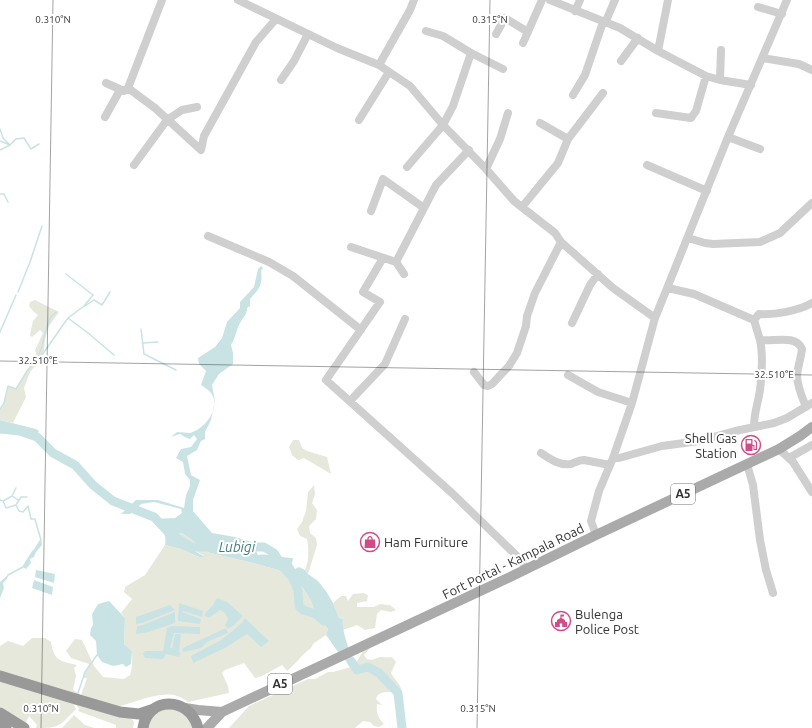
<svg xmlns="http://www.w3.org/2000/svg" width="812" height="728" font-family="Ubuntu,sans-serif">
  <rect width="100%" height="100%" fill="#fff"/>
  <path fill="#e7e8dc" d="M35 300 59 312 49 326 45 339 44 351 40 360 30 372 24 388 26 397 13 423 0 420V409L4 403 8 386 16 389 31 366 29 365 36 354 35 350 43 333 40 330 32 337 30 335 33 321 38 315 33 311 29 306 30 302Z
    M293 440H299L302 448 307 451 327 457 331 474 304 458 298 460 292 455 289 447Z
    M314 485 315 494 312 503 317 510 316 519 309 526 310 533 316 538 317 545 308 574 305 570C309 561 309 549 307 539L300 536 297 529 302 522 306 511 308 492Z
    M173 533H182L210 553 253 563 285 572 303 588 311 601 316 615 328 629 326 635 313 644 311 648C302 654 296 664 287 671L282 665 262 676 255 678 244 663 225 670 222 673 228 686 229 693 188 702C185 700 181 697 177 696 161 690 133 703 117 707L0 672V646L8 641 23 646 32 638H45L51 642C54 661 60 661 77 665L74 668 76 676 73 690 81 695 87 678H83L89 664 71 658 66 651 75 639 82 640 94 666 103 677 124 679 130 675C133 667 132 659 132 651L124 644 125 618 121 613 132 599 124 592 125 587 145 575 165 545 181 549 199 557 204 556 175 538Z
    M363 593 368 595 367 601 357 603V607H374L380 604 390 605 396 610 391 612 381 610 377 614 375 628 365 630 357 625 343 630V619L339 618 333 603 341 596H346L348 601 353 594Z
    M370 648 364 655 367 659C375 661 374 658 381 657 385 657 388 658 392 657L396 662 391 673C394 680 402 684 401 692 394 693 378 689 376 699L382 705 377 704C376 713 378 718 384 724L379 727 374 726 370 722 363 721 355 728H229L249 706 308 679H315L328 672H333L351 667 357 670 355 665 364 649Z
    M0 680 132 719 134 722 133 728H116V725L78 711 79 708 76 705H74L76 709C59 726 61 728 36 728L37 725 29 716 25 724 0 707Z
    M166 708 185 713 194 728H145L149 718Z
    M74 715 85 725 94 728H62Z"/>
  <path fill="#c9e3e4" d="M261 266 263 268 261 271C263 285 259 289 250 299V306L247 308C247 315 243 317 240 323 236 330 236 337 231 345L233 353V364L219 374 212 385 215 401 211 420 205 432V439L201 441 197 450 187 456 191 475 200 480 193 500V511L212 533 235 537 252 542 258 555C270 553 281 558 293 558L292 564 295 569 299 567 305 570 308 574 318 581 326 591 333 603 339 618 343 619C341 634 352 655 357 670 343 662 335 647 326 635L328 629 316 615 311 601 303 588 285 572 253 563 210 553 182 533H173V538L205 557H199L181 549 165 545C167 534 162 527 153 519L175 518 182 513 181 509 154 502 141 504 130 514H121L136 500H158L184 508 186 495 190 486V480L185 474 183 462 176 458 181 449 191 447 197 439 194 435 190 439 185 437 180 434 171 437 177 432C181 432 186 433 190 433 205 429 222 407 211 393 209 390 204 387 201 385L206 371 199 364 198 358 215 347 222 338 227 322 240 308V302L254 287 258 269Z
    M0 420 36 429 39 431 34 438 13 431 0 432Z
    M41 538 42 545 36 552 34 557 30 559 31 563 26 569 23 567Z
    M36 570 55 574 54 583 35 577Z
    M9 574 7 579 3 583 4 588 0 598V582Z
    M34 580 53 587 52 595 32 588Z
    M217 598 227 602 243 616 234 625 228 629 225 625 228 619 225 613 220 610 209 618 205 616V613L213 605Z
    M109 601 125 618 124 644 132 651 131 664 126 667 123 664 113 666 102 662 97 655 96 641 90 635 91 628 93 625 92 614 98 604Z
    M179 603 203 611 202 617 183 611 182 612 201 619 200 624 178 621Z
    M170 605 175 610 142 623 136 624V617Z
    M175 612V623L149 632 136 634 137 626 143 625Z
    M245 618 269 641 261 647 247 634 225 648 193 663 191 656 221 640 242 623Z
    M172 626 200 627V634L174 633 170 648H172L175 634H181L179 652 181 653 179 657 166 654 163 659 145 658 143 654 145 651H163L167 628Z
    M226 628 228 633 207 642 201 648 183 652 182 649 187 646Z
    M401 692C402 705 405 716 406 728H400L397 719 395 696 396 693Z"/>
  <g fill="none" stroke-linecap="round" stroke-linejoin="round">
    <path stroke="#c9e3e4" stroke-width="1.5" d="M0 129 3 138 10 145 0 141
      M0 150 10 145 16 139 24 138 31 149 39 144
      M0 194H4L8 202
      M18 292 30 262 42 226
      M85 306 94 300 102 305 110 292
      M68 318 88 333 114 355
      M141 329 144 354 176 370
      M0 332 16 295
      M142 343 158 342
      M38 357 42 355 68 318 84 306 93 295 66 274
      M0 409 4 403 8 386 16 389 27 371 37 358 42 347 46 329 50 318 56 312
      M16 488 12 496 18 500
      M0 500 3 501 6 508 16 505 19 511 23 512 28 506 31 519H35L41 540
      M3 501 12 496
      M16 505 21 497H27
      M8 575 23 567 33 551
      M78 693 85 672 97 655"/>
    <path stroke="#c9e3e4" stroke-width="9" d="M0 429 20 431 37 437 53 453 75 465 93 485 113 501 154 517 168 532 191 547H213
      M242 547H264L274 553 282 566 292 577 296 585 298 591 299 606 303 610 316 614 324 621
      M351 661 357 670 368 667 379 673 398 693 402 728"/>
    <path stroke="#cfcfcf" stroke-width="8" d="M238 0 337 48 379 65 410 86 443 125 486 169 514 201 555 233 561 242 613 288 655 318
      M550 0 620 28 658 51 706 76 720 80 751 85
      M758 7 782 14
      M575 11 580 0
      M605 23 615 0
      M426 31 443 36 471 53 503 69
      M496 34 505 18 528 32
      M523 43 542 0
      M658 51 668 0
      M762 58 799 64 812 70
      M621 61 638 38
      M379 65 410 10 414 0
      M281 80 294 61 308 34
      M720 80 721 50
      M106 83 124 91 128 88 162 0
      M128 88 155 108 201 150 204 136 256 42 276 19
      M573 95 585 75 603 22
      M656 113 691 118 696 111 706 76
      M105 117 120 90
      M359 120 389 72
      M540 123 568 139
      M728 137 760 149
      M134 165 167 120 182 110 197 107
      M647 165 707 191
      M407 167 443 125 453 106 471 53
      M486 169 500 139 508 113
      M522 207 558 163 568 139 603 93
      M371 211 383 179 424 208
      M208 236 269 262 293 276 361 330
      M688 238 705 243 713 244 760 242 780 233 812 203
      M351 247 396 262 404 274
      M383 258 363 292 380 302 326 380 453 494 522 561 526 570
      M396 262 436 185 469 150
      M668 288 694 294 754 320 760 340C773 342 796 334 802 349 801 358 798 366 797 375 797 386 802 397 806 407
      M754 320 759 314C774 315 799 311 812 303
      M572 323 590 285 598 274
      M474 372 484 385 488 386 492 384 509 366 517 353 526 326 527 316 535 293 561 242
      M568 375 598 392 632 403
      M350 401 385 364 405 319
      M754 427C754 412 758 404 760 390 762 376 763 353 760 340
      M779 449 793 462 812 492
      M541 453C550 459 560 466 571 464 576 462 579 460 584 460L610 465
      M613 458H619L662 446 699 441 735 431 774 423 787 418 812 403
      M789 458 812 445
      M747 464 753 485 760 540 766 570 773 593
      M596 535 591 521 599 491 613 458 632 403 655 318 728 137 787 0"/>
    <path stroke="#aaa" stroke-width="10" d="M185 708 198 710 222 712
      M207 728 222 712 510 577 596 535 779 449 800 436 812 427"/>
    <path stroke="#999" stroke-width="11" d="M0 676 69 697 120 712 139 714 154 709
      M0 713 24 728
      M0 724 6 728
      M143 728C147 697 189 695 198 728"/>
  </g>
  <path fill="none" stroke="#323232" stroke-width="1" stroke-opacity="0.45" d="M0 361 812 375M41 728 53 0M477 728 490 0"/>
  <defs>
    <g id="fuel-ring" transform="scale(1)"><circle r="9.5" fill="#fff" stroke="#d14c87" stroke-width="1.5"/><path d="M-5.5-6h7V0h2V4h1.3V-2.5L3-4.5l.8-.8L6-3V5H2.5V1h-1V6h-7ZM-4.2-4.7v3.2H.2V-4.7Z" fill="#d14c87"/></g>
    <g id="shop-ring" transform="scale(1)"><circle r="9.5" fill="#fff" stroke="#d14c87" stroke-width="1.5"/><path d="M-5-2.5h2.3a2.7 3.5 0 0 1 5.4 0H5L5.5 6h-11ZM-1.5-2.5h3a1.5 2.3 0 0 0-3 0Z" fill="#d14c87"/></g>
    <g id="civic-ring" transform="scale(1)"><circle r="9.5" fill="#fff" stroke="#d14c87" stroke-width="1.5"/><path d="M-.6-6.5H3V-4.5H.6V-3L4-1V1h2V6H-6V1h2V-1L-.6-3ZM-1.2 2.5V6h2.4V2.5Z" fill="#d14c87"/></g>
  </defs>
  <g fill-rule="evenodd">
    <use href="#fuel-ring" x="751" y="445"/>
    <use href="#shop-ring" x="370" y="542"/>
    <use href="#civic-ring" x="561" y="621"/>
  </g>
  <g text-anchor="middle" stroke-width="4" stroke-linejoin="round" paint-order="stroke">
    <g fill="#fff" stroke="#707070" stroke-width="1">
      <rect x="671" y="484" width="24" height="20" rx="3"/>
      <rect x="268" y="674" width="24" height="20" rx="3"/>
    </g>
    <g font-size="12" font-weight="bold" fill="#323232">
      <text x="683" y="498">A5</text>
      <text x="280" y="688">A5</text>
    </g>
    <g font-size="13" fill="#323232" stroke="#fff" text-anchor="start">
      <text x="737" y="443" text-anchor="end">Shell Gas<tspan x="737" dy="15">Station</tspan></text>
      <text x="384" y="547">Ham Furniture</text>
      <text x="575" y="619">Bulenga<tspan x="575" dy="15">Police Post</tspan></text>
    </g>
    <g font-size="13" fill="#323232" stroke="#fff">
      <text transform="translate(513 561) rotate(-26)" y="5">Fort Portal - Kampala Road</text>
    </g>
    <g font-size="14" font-style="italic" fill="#437e7f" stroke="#fff">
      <text x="237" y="552">Lubigi</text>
    </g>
  </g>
  <g font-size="10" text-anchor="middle" fill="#323232" stroke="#fff" stroke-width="4" stroke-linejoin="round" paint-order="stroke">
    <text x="53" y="23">0.310°N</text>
    <text x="490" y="23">0.315°N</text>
    <text x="38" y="364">32.510°E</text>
    <text x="774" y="378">32.510°E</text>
    <text x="41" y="712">0.310°N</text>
    <text x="478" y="712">0.315°N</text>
  </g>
</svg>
